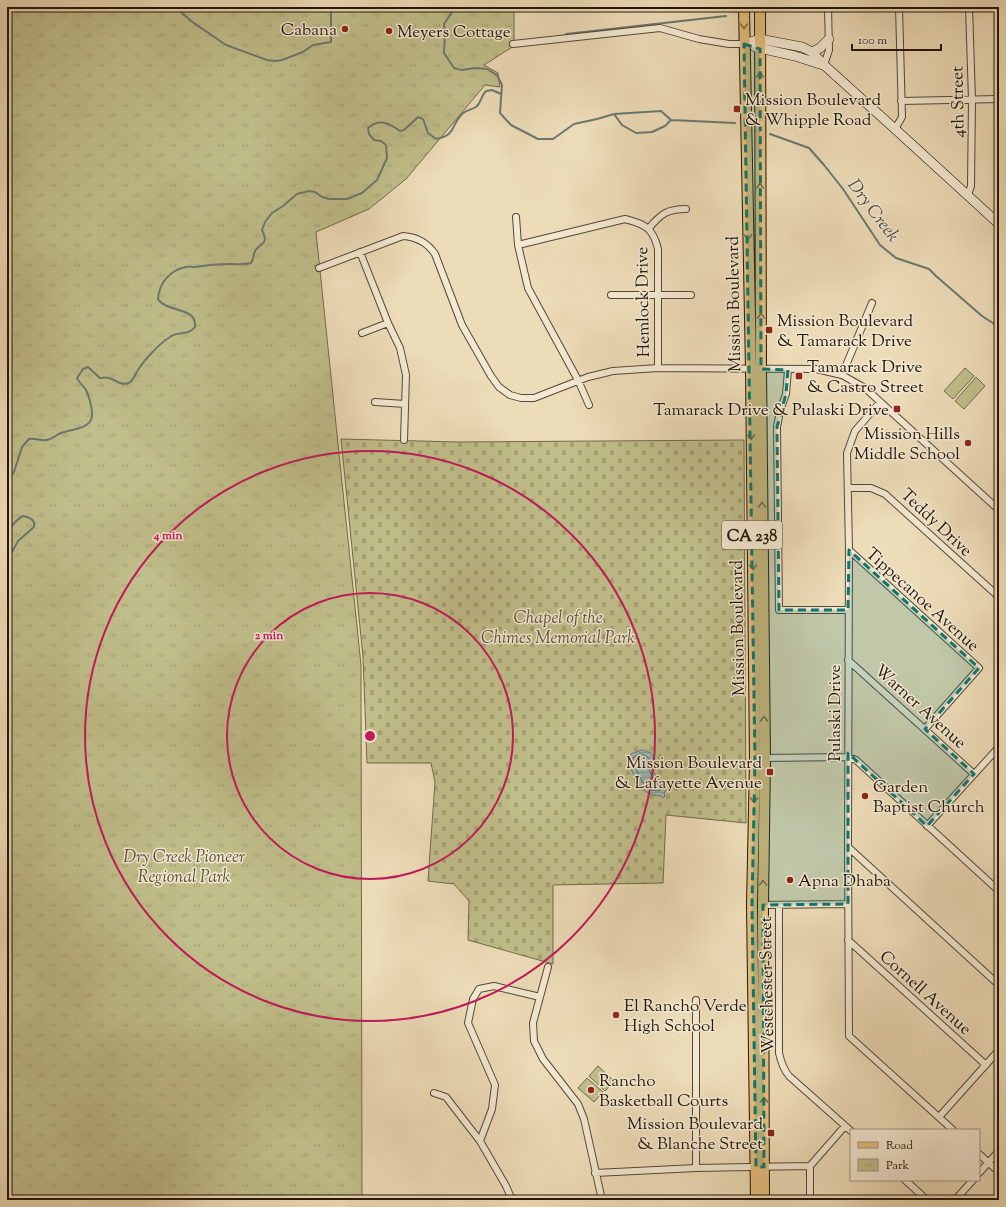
<svg xmlns="http://www.w3.org/2000/svg" width="1006" height="1207" font-family="'Sorts Mill Goudy',serif">
  <defs>
    <pattern id="cemetery-stones" width="16" height="16" patternUnits="userSpaceOnUse"><rect width="16" height="16" fill="#c0be8a"/><path d="M2 7V4a2 2 0 0 1 4 0v3zM10 15v-3a2 2 0 0 1 4 0v3z" fill="#a5a276"/></pattern>
    <pattern id="park-tufts" width="24" height="20" patternUnits="userSpaceOnUse"><rect width="24" height="20" fill="#c0be8a"/><path d="M3 7l-1-3M5 7V3M7 7l1-3M15 17l-1-3M17 17v-4M19 17l1-3" fill="none" stroke="#a5a276"/></pattern>
    <pattern id="water-rules" width="6" height="5" patternUnits="userSpaceOnUse"><rect width="6" height="5" fill="#9abab6"/><path d="M0 2.5h6" fill="none" stroke="#849f9b"/></pattern>
  </defs>
  <rect width="100%" height="100%" fill="#eddcb8"/>
  <filter id="stains"><feTurbulence type="fractalNoise" baseFrequency=".005" numOctaves="4"/><feColorMatrix values="0 0 0 0 .2 0 0 0 0 .09 0 0 0 0 .02 0 0 0 .5 -.17"/></filter>
  <radialGradient id="worn" r=".72"><stop offset=".6" stop-color="#630" stop-opacity="0"/><stop offset="1" stop-color="#630" stop-opacity=".3"/></radialGradient>
  <path fill="#c0be8a" stroke="#716a4a" d="M965 368 974 376 953 399 944 391Z
    M976 377 985 386 964 409 955 401Z
    M598 1066 614 1081 605 1091 589 1076Z
    M587 1078 603 1092 594 1102 578 1088Z"/>
  <path fill="url(#cemetery-stones)" stroke="#716a4a" d="M341 439 458 442 744 440 746 823 666 815 663 883 553 885V964L468 940 469 901 454 884 428 881 435 782 431 763H367L363 657Z"/>
  <path fill="url(#park-tufts)" stroke="#716a4a" d="M7 7H514V46L484 65 498 73 500 87 485 85 406 179 369 209 316 232 361 665 362 1200H7Z"/>
  <path fill="url(#water-rules)" stroke="#6a7871" d="M641 750C662 753 650 764 654 773 657 779 663 783 666 789L664 793 665 796 663 798 661 796C639 795 637 780 628 763V760L631 754Z"/>
  <g fill="none" stroke-linecap="round" stroke-linejoin="round">
    <path stroke="#5e6860" stroke-width="1" d="M640 754 646 756 650 760 649 769 651 775 661 788 660 791 650 790 643 783 632 761 634 757Z"/>
    <path stroke="#6a7871" stroke-width="2" d="M178 7 182 13 191 21 226 45 267 60 275 61 282 60 303 52 313 45 331 42V11L334 7
      M394 7C401 12 411 11 419 7
      M462 7 460 9 452 12 444 24 445 30 444 53 454 68 462 70 475 68 487 69 497 75 502 85 500 113 511 125 538 139H553L574 124 597 119 614 114 661 111 671 120 735 123
      M736 7V12
      M566 34 726 16
      M614 114 622 125 636 133 652 132 665 126 671 120
      M770 134 809 148 824 165 843 189 880 245 896 258 929 269 936 276 982 316 999 327
      M7 481 14 472 22 447 29 439C35 438 41 441 47 440 53 439 56 435 61 433 71 429 93 429 92 414 92 407 89 396 86 390 83 385 79 383 77 378L83 369 88 367 100 378C103 378 106 377 109 378 116 380 121 386 129 383 134 380 135 374 138 370 144 360 160 343 170 337 178 331 188 336 195 327 197 306 167 313 158 299 159 283 170 270 186 267 189 266 192 267 195 267 206 265 218 264 229 264 237 264 244 265 251 263 254 259 253 255 255 251 262 241 269 245 262 230L265 222 272 213 283 206 297 194 309 191 315 192 322 197 329 199H347L362 193 377 180 387 158 386 145 381 141 374 140 369 134 368 128C379 118 389 123 400 131L404 130 418 117 423 119 428 133 436 139C457 135 450 126 462 114 466 110 471 110 476 107 481 103 481 96 486 91L492 90 501 94
      M7 529C13 527 16 519 23 516 29 517 36 520 34 527L18 541 12 552 7 557
      M7 566 9 574 7 579"/>
    <g stroke="#554736" stroke-width="8">
      <path id="street" d="M513 44 660 28 699 39 729 44H744
        M824 65 829 50 828 7
        M901 101 999 99
        M895 129 902 117 899 7
        M968 195 971 186 972 100 969 7
        M516 217 518 245 528 288 578 380 589 405
        M649 228C661 214 667 209 686 209
        M518 245 625 219C645 224 653 228 658 249V368
        M360 252 388 323 400 348 406 375 404 440
        M319 268 403 236C417 237 427 242 435 254L462 325 491 376 499 387 510 395 521 398H534L588 377 613 371 658 368 816 369 842 375 865 388 999 510
        M611 295H691
        M362 333 388 323
        M788 370 786 394 780 411 777 427 779 610H848
        M842 375 872 303
        M375 402 405 404
        M880 402 855 431 847 453 849 550 848 847 849 1036 953 1130
        M848 488H871L885 494 999 597
        M849 550 979 668 925 729
        M848 660 974 774
        M762 758 848 757 856 760 999 891
        M927 826 999 747
        M848 847 999 985
        M762 905 848 904
        M779 905V1053C781 1062 783 1069 789 1076L851 1131
        M848 940 986 1065
        M548 967 533 1023 534 1041 543 1059 578 1104 584 1119 602 1200
        M434 1093 446 1097 480 1141 506 1186 512 1200
        M939 1117 999 1050
        M480 1141 492 1109 495 1085 468 1023 473 999 479 989 494 986 540 997
        M979 1154 999 1172
        M696 1168V1000
        M595 1173 696 1168 810 1166 845 1126
        M979 1173 999 1151
        M905 1180 927 1200
        M810 1200V1166
        M955 1200 973 1180"/>
    </g>
    <g stroke="#22150a" stroke-width="10">
      <path id="secondary" d="M744 44 760 39 802 47 812 52 824 65 895 129 999 224
        M755 47 795 56 823 65
        M812 52 820 48 829 39"/>
    </g>
    <g stroke="#22150a" stroke-width="12">
      <path id="primary" d="M744 7 751 370 755 761 752 905 756 1200
        M760 7 761 369 765 758 763 905 764 1200"/>
    </g>
    <use href="#street" stroke="#f3e8d1" stroke-width="6"/>
    <use href="#secondary" stroke="#f3e8d1" stroke-width="9"/>
    <use href="#primary" stroke="#e6be7c" stroke-width="10"/>
  </g>
  <defs><path id="oneway-chevron" d="M-2-3.5L2.5 0L-2 3.5" fill="none" stroke-width="1.6" stroke-linecap="round" stroke-linejoin="round"/></defs>
  <g stroke="#846a43">
    <use href="#oneway-chevron" transform="translate(744 26) rotate(90)"/>
    <use href="#oneway-chevron" transform="translate(760 75) rotate(-90)"/>
    <use href="#oneway-chevron" transform="translate(760 186) rotate(-90)"/>
    <use href="#oneway-chevron" transform="translate(748 237) rotate(89)"/>
    <use href="#oneway-chevron" transform="translate(761 316) rotate(-90)"/>
    <use href="#oneway-chevron" transform="translate(751 437) rotate(89)"/>
    <use href="#oneway-chevron" transform="translate(762 505) rotate(-91)"/>
    <use href="#oneway-chevron" transform="translate(753 567) rotate(89)"/>
    <use href="#oneway-chevron" transform="translate(764 719) rotate(-91)"/>
    <use href="#oneway-chevron" transform="translate(754 800) rotate(91)"/>
    <use href="#oneway-chevron" transform="translate(763 883) rotate(-90)"/>
    <use href="#oneway-chevron" transform="translate(764 1100) rotate(-90)"/>
  </g>
  <path fill="#0f766e" fill-opacity="0.2" stroke="#0f766e" stroke-width="3" stroke-dasharray="8 5" stroke-linejoin="round" d="M744 44 760 49 761 369 788 370 786 394 777 427 779 610H848L849 550 979 668 925 729 974 774 927 826 848 753V904L763 905 764 1167H756L752 905 755 761Z"/>
  <g fill="none" stroke="#c2185b" stroke-width="2">
    <circle cx="370" cy="736" r="143"/>
    <circle cx="370" cy="736" r="285"/>
  </g>
  <g fill="#8f2418" stroke="#f3e8d1" stroke-width="1.5">
    <circle cx="345" cy="29" r="4"/>
    <circle cx="389" cy="31" r="4"/>
    <rect x="733" y="105" width="8" height="8" rx="2"/>
    <rect x="765" y="326" width="8" height="8" rx="2"/>
    <rect x="795" y="372" width="8" height="8" rx="2"/>
    <rect x="893" y="405" width="8" height="8" rx="2"/>
    <circle cx="968" cy="443" r="4"/>
    <rect x="766" y="768" width="8" height="8" rx="2"/>
    <circle cx="865" cy="796" r="4"/>
    <circle cx="790" cy="880" r="4"/>
    <circle cx="616" cy="1015" r="4"/>
    <circle cx="591" cy="1090" r="4"/>
    <rect x="767" y="1129" width="8" height="8" rx="2"/>
  </g>
  <g text-anchor="middle" stroke-width="3" stroke-linejoin="round" paint-order="stroke">
    <rect fill="#f3e8d1" stroke="#615446" stroke-width="1" x="722" y="521" width="60" height="28" rx="3"/>
    <g font-size="16" font-weight="bold" fill="#22150a">
      <text x="752" y="541">CA 238</text>
    </g>
    <g font-size="17" fill="#22150a" stroke="#f3e8d1" text-anchor="start">
      <text x="337" y="35" text-anchor="end">Cabana</text>
      <text x="397" y="37">Meyers Cottage</text>
      <text x="745" y="105">Mission Boulevard<tspan x="745" dy="20">&amp; Whipple Road</tspan></text>
      <text x="777" y="326">Mission Boulevard<tspan x="777" dy="20">&amp; Tamarack Drive</tspan></text>
      <text x="807" y="372">Tamarack Drive<tspan x="807" dy="20">&amp; Castro Street</tspan></text>
      <text x="889" y="415" text-anchor="end">Tamarack Drive &amp; Pulaski Drive</text>
      <text x="960" y="439" text-anchor="end">Mission Hills<tspan x="960" dy="20">Middle School</tspan></text>
      <text x="762" y="768" text-anchor="end">Mission Boulevard<tspan x="762" dy="20">&amp; Lafayette Avenue</tspan></text>
      <text x="873" y="792">Garden<tspan x="873" dy="20">Baptist Church</tspan></text>
      <text x="798" y="886">Apna Dhaba</text>
      <text x="624" y="1011">El Rancho Verde<tspan x="624" dy="20">High School</tspan></text>
      <text x="599" y="1086">Rancho<tspan x="599" dy="20">Basketball Courts</tspan></text>
      <text x="763" y="1129" text-anchor="end">Mission Boulevard<tspan x="763" dy="20">&amp; Blanche Street</tspan></text>
    </g>
    <g font-size="17" fill="#22150a" stroke="#f3e8d1">
      <text transform="translate(957 102) rotate(-91)" y="6">4th Street</text>
      <text transform="translate(642 302) rotate(-91)" y="6">Hemlock Drive</text>
      <text transform="translate(733 304) rotate(-91)" y="6">Mission Boulevard</text>
      <text transform="translate(937 522) rotate(43)" y="6">Teddy Drive</text>
      <text transform="translate(923 599) rotate(42)" y="6">Tippecanoe Avenue</text>
      <text transform="translate(737 628) rotate(-91)" y="6">Mission Boulevard</text>
      <text transform="translate(921 706) rotate(42)" y="6">Warner Avenue</text>
      <text transform="translate(834 713) rotate(-90)" y="6">Pulaski Drive</text>
      <text transform="translate(766 985) rotate(-91)" y="6">Westchester Street</text>
      <text transform="translate(926 992) rotate(42)" y="6">Cornell Avenue</text>
    </g>
    <g font-size="17" font-style="italic" fill="#595037" stroke="#f3e8d1">
      <text x="558" y="623">Chapel of the<tspan x="558" dy="20">Chimes Memorial Park</tspan></text>
      <text x="184" y="862">Dry Creek Pioneer<tspan x="184" dy="20">Regional Park</tspan></text>
    </g>
    <g font-size="18" font-style="italic" fill="#4c4f46" stroke="#f3e8d1">
      <text transform="translate(874 210) rotate(53)" y="6">Dry Creek</text>
    </g>
  </g>
  <circle cx="370" cy="736" r="6" fill="#c2185b" stroke="#f3e8d1" stroke-width="2"/>
  <g font-size="12" text-anchor="middle" font-weight="bold" fill="#c2185b" stroke="#f3e8d1" stroke-width="3" stroke-linejoin="round" paint-order="stroke">
    <text x="168" y="539">4 min</text>
    <text x="269" y="639">2 min</text>
  </g>
  <rect width="1006" height="1207" fill="none" stroke="#eddcb8" stroke-width="24"/>
  <rect x="8" y="8" width="990" height="1191" fill="none" stroke="#22150a" stroke-width="2"/>
  <rect x="12" y="12" width="982" height="1183" fill="none" stroke="#22150a"/>
  <rect x="850" y="1129" width="130" height="52" fill="#f3e8d1" stroke="#9f9481"/>
  <rect x="858" y="1142" width="20" height="6" fill="#e6be7c" stroke="#9f9481"/>
  <text x="886" y="1149" font-size="12" fill="#22150a">Road</text>
  <rect x="858" y="1159" width="20" height="12" fill="url(#park-tufts)" stroke="#9f9481"/>
  <text x="886" y="1169" font-size="12" fill="#22150a">Park</text>
  <path d="M852 44v6h89v-6" fill="none" stroke="#22150a" stroke-width="2"/>
  <text x="858" y="44" font-size="12" fill="#22150a" stroke="#f3e8d1" stroke-width="3" paint-order="stroke">100 m</text>
  <rect width="100%" height="100%" filter="url(#stains)"/>
  <rect width="100%" height="100%" fill="url(#worn)"/>
</svg>
